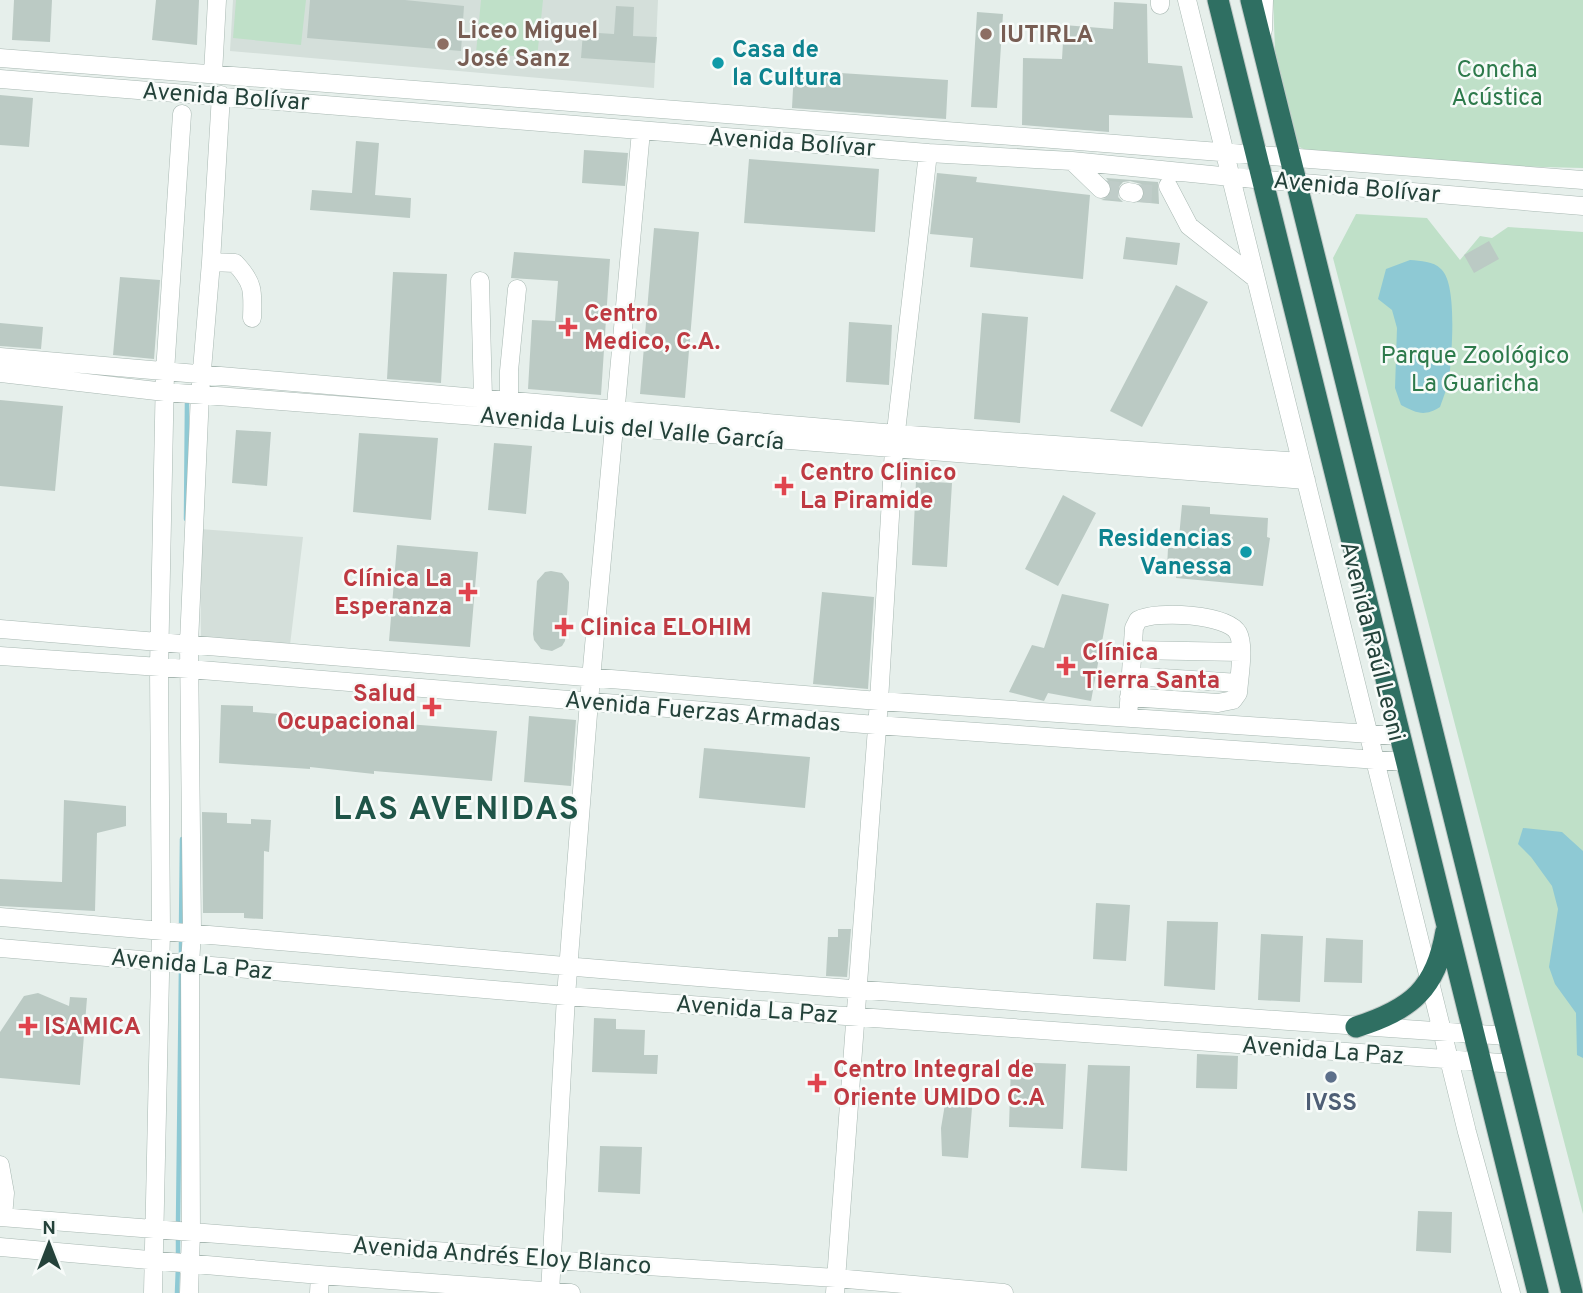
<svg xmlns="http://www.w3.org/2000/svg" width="1583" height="1293" font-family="Overpass,sans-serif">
  <rect width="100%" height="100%" fill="#e6efeb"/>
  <path fill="#d4dfda" d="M233 0H658L654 88 230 51Z
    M200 529 303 537 290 645 201 639Z"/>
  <path fill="#bfe0c8" d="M236 0H306L301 45 233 38Z
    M481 0H543L537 58 476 53Z
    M1273 0H1583V168L1472 165 1313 153 1297 146 1276 74Z
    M1356 214 1427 218 1460 260 1480 236 1492 238 1508 227 1583 232V1214L1333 258Z"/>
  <path fill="#8ec9d4" d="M1410 260C1421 261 1433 261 1441 269 1457 283 1452 348 1450 370 1449 383 1444 396 1440 407 1424 417 1417 413 1401 405L1395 388 1397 328 1392 310 1378 299 1386 269Z
    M1523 828 1562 832 1583 851V1058L1577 1055 1576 1013 1555 984 1549 967 1558 909 1552 886 1531 857 1518 844Z"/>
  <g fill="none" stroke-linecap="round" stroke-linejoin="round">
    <path stroke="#8ec9d4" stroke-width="4.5" d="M186 519 187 401
      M181 928 182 839
      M181 960V937
      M178 1226 181 968
      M178 1257V1234
      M177 1293 178 1266"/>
  </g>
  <path fill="#bbcac4" d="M14 0H52L50 42 12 40Z
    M156 0H199L197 45 152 40Z
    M310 0H405L464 6 461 51 307 38Z
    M1114 2 1147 4 1148 63 1182 66 1193 118 1109 115V132L1022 125 1023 58 1062 59 1064 25 1113 29Z
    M616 6 634 7 633 36 657 37 655 63 581 58 583 32 614 34Z
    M977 12 1003 14 997 108 971 107Z
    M794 70 948 80 946 119 792 108Z
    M0 95 33 98 29 147 0 145Z
    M356 141 379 143 375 195 411 198 410 218 310 210 312 190 352 193Z
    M584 150 628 153 625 186 582 183Z
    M749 159 879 169 875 232 744 223Z
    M937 173 977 177 976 182 1090 195 1083 279 970 267 973 238 930 234Z
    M1106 178 1158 182 1159 204 1140 202 1145 196 1144 188 1141 184 1130 181 1123 182 1117 189 1118 197 1123 202 1101 200 1109 197 1112 192V185Z
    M654 228 699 232 685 398 640 394Z
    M1126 237 1180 243 1177 265 1123 259Z
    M1489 241 1499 259 1474 273 1464 255Z
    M514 252 610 259 601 395 528 389 532 320 555 321 558 281 511 278Z
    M393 272 447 274 441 383 387 379Z
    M120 277 160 280 154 359 113 355Z
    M1176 285 1208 302 1142 427 1110 411Z
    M982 313 1028 317 1020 423 974 419Z
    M849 322 892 325 889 385 846 382Z
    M0 323 43 327 41 349 0 346Z
    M0 400 63 406 55 491 0 486Z
    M236 430 271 432 267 486 232 483Z
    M359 433 438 438 431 520 353 512Z
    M494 443 532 446 526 514 488 510Z
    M916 481 952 483 947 567 912 565Z
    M1063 495 1096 513 1058 586 1025 569Z
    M1182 505 1210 507V514L1268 518 1267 537 1270 538 1263 586 1176 578 1177 569 1167 568 1168 548H1178Z
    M397 545 478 552 470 647 389 641Z
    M551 571 562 573 569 582V588L565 641 562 646 552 651 541 649 534 640 533 634 537 581 545 572Z
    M822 592 874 597 868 689 813 684Z
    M1062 594 1109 604 1091 701 1048 693 1044 701 1009 692 1032 645 1044 648Z
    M221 705 253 706V712L497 731 492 781 374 771V774L310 767V769L219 763Z
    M529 716 576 720 571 786 524 782Z
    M704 748 810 757 805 808 699 798Z
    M64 800 126 806V826L97 833 95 911 0 906V879L62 882Z
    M202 812 227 813V823L251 824V819L271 820 269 852 264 851 263 919 244 918V913H203Z
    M1096 903 1130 905 1126 961 1093 959Z
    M1167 921 1218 922 1215 990 1164 986Z
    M838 929H851L847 977 826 976 828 937H838Z
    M1261 934 1303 936 1300 1002 1258 1000Z
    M1326 938 1363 940 1362 983 1324 982Z
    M38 993 69 1006 70 997 87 998 80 1085 0 1078V1032L24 996Z
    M594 1018 616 1019V1029L645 1030 644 1055H658L657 1074 592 1072Z
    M1197 1054 1238 1056 1237 1089 1196 1088Z
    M1011 1062 1066 1064 1063 1129 1009 1127Z
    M1088 1065 1130 1066 1127 1171 1081 1168Z
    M947 1092 973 1095 968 1158 942 1156 941 1128Z
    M600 1146 642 1147 640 1194 598 1192Z
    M1418 1211 1452 1212 1451 1253 1416 1251Z"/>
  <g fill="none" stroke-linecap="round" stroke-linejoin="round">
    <path stroke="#bfccc8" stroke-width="18" stroke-dasharray="18 9" stroke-linecap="butt" d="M1101 189 1128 192
      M1134 193 1160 194"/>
    <g stroke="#a8b8b2" stroke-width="19">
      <path id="minor" d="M1160 0V5
        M1187 0 1467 1132 1511 1293
        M1263 30 1264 0
        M0 58 1583 180
        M213 74 217 0
        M0 79 928 153 1072 161 1231 177 1583 206
        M1072 161 1101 189
        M1168 186 1189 226 1255 278
        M1128 192 1134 193
        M211 262 235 263C254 283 253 291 252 318
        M480 281 483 398
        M0 357 896 434 1301 462
        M0 373 165 392 1306 480
        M509 400V371L517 289
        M0 629 879 701 1400 736
        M1133 650 1241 652
        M0 656 189 669 876 725 1407 762
        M1131 676 1239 683
        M1128 718 1134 628 1138 620C1156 610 1228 614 1238 633 1245 646 1239 678 1238 693L1233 700 1218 703 1129 697
        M0 917C192 932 384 951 576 967 886 993 1197 1015 1508 1036
        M0 948 566 996 1515 1064
        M0 1165 5 1193 3 1217
        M0 1217 552 1260 836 1278 1004 1293
        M0 1247 320 1275 571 1293
        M153 1293 161 930 159 668 165 372 182 114
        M189 1293 191 1232 190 965 192 931 189 643 200 394 211 262 221 95
        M319 1293 320 1275
        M550 1293 566 996 589 701 641 131
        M835 1293 879 701 894 449 928 153"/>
    </g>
    <g stroke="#c2cac8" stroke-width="23">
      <path id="highway" d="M1218 0 1538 1293
        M1251 0 1572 1293
        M1356 1027C1412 1009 1436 989 1446 931"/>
    </g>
    <use href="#minor" stroke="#fff" stroke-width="18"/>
    <use href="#highway" stroke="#2f6f62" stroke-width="21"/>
  </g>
  <g fill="#8d6e63" stroke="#f7fbf9" stroke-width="2.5">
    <circle cx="986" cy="34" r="7"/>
    <circle cx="443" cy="44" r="7"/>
  </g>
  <g fill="#0f9aa8" stroke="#f7fbf9" stroke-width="2.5">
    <circle cx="718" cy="63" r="7"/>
    <circle cx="1246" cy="552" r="7"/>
  </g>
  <g fill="#e0444e" stroke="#f7fbf9" stroke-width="2.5">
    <path d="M564.5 316.5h7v7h7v7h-7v7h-7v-7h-7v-7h7z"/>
    <path d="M780.5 475.5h7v7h7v7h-7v7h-7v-7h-7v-7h7z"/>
    <path d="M464.5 581.5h7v7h7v7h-7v7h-7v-7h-7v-7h7z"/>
    <path d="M560.5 616.5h7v7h7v7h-7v7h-7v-7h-7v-7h7z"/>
    <path d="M1062.5 655.5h7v7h7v7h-7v7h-7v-7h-7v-7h7z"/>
    <path d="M428.5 696.5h7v7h7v7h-7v7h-7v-7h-7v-7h7z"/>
    <path d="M24.5 1015.5h7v7h7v7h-7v7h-7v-7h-7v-7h7z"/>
    <path d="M813.5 1072.5h7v7h7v7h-7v7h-7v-7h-7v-7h7z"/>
  </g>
  <circle fill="#5c6f8a" stroke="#f7fbf9" stroke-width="2.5" cx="1331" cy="1077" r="7"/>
  <g text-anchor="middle" stroke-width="5" stroke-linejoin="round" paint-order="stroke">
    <g font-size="24" font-weight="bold" fill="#785e54" stroke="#f7fbf9" text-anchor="start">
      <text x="457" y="38">Liceo Miguel<tspan x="457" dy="28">José Sanz</tspan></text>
      <text x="1000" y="42">IUTIRLA</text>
    </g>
    <g font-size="24" font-weight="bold" fill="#0d838f" stroke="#f7fbf9" text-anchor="start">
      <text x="732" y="57">Casa de<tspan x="732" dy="28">la Cultura</tspan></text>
      <text x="1232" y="546" text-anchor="end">Residencias<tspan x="1232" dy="28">Vanessa</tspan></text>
    </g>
    <g font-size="24" fill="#2d7a4b" stroke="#f7fbf9">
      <text x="1497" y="77">Concha<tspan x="1497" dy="28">Acústica</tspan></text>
      <text x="1475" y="363">Parque Zoológico<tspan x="1475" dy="28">La Guaricha</tspan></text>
    </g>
    <g font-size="24" fill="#24423a" stroke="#f7fbf9">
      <text transform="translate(226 96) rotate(4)" y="8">Avenida Bolívar</text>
      <text transform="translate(792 142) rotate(4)" y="8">Avenida Bolívar</text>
      <text transform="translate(1357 187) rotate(5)" y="8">Avenida Bolívar</text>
      <text transform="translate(632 428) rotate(5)" y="8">Avenida Luis del Valle García</text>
      <text transform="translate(1373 641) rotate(76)" y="8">Avenida Raúl Leoni</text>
      <text transform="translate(703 711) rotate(5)" y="8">Avenida Fuerzas Armadas</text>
      <text transform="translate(192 964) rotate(5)" y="8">Avenida La Paz</text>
      <text transform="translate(757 1009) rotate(4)" y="8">Avenida La Paz</text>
      <text transform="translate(1323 1050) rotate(4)" y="8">Avenida La Paz</text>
      <text transform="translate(502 1255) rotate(4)" y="8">Avenida Andrés Eloy Blanco</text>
    </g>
    <g font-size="24" font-weight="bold" fill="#be3a42" stroke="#f7fbf9" text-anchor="start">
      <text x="584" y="321">Centro<tspan x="584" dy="28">Medico, C.A.</tspan></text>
      <text x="800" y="480">Centro Clinico<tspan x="800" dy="28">La Piramide</tspan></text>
      <text x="452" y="586" text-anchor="end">Clínica La<tspan x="452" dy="28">Esperanza</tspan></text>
      <text x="580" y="635">Clinica ELOHIM</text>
      <text x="1082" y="660">Clínica<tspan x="1082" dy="28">Tierra Santa</tspan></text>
      <text x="416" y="701" text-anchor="end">Salud<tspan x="416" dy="28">Ocupacional</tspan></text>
      <text x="44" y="1034">ISAMICA</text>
      <text x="833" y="1077">Centro Integral de<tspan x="833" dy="28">Oriente UMIDO C.A</tspan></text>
    </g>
    <g font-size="24" font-weight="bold" fill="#4e5e75" stroke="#f7fbf9">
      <text x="1331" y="1110">IVSS</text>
    </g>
    <g font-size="32" font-weight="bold" letter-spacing="2" fill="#1f5548" stroke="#f7fbf9">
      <text x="457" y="819">LAS AVENIDAS</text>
    </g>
  </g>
  <g transform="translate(49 1244)" stroke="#f7fbf9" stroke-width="5" paint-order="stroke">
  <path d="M0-5L12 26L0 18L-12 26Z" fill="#24423a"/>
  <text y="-10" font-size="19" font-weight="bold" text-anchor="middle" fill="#24423a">N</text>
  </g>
</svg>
